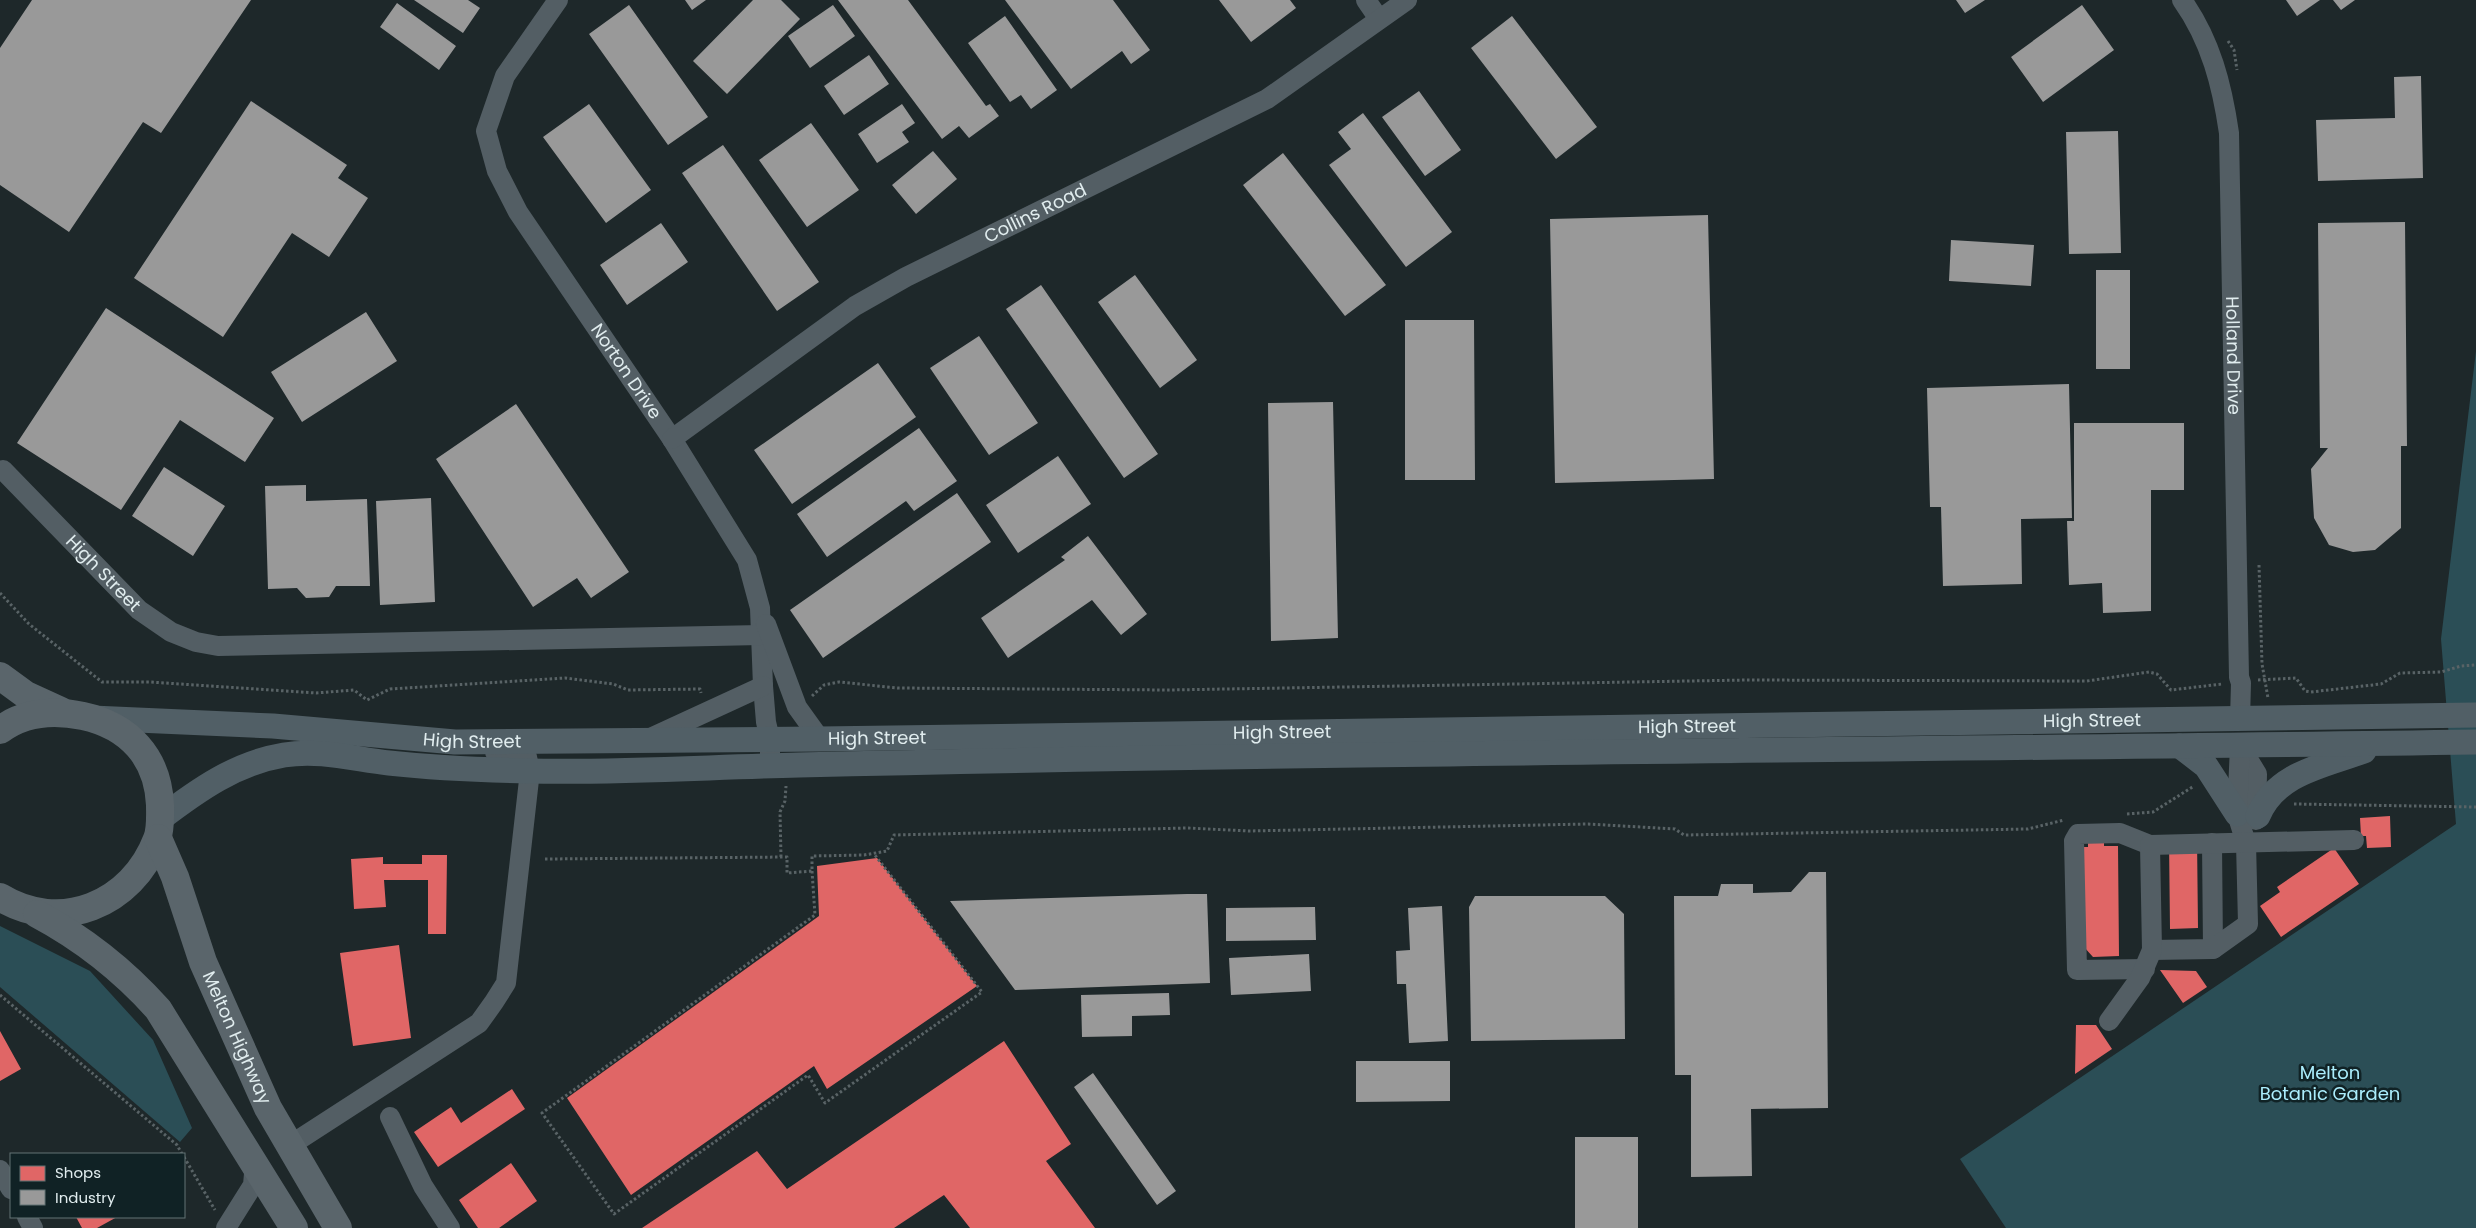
<svg xmlns="http://www.w3.org/2000/svg" width="2476" height="1228" font-family="Poppins,sans-serif">
  <rect width="100%" height="100%" fill="#1e282a"/>
  <path fill="#2b4e56" d="M2476 351V1228H2006L1960 1159 2456 824 2441 639Z
    M0 926 90 971 153 1040 192 1128 180 1142 0 987Z"/>
  <path fill="#e06666" d="M2390 816 2391 847 2367 848 2366 836H2361L2360 818Z
    M2088 836H2104V846H2118L2119 956 2093 957 2084 947 2083 847H2088Z
    M2197 838 2198 928 2170 929 2169 839Z
    M2334 848 2359 884 2281 937 2260 906 2280 892 2277 887Z
    M422 855H447L446 934H428V880H384L386 907 354 909 351 859 383 857V864H422Z
    M877 858 977 986 827 1089 814 1066 631 1195 567 1098 819 916 817 866Z
    M399 945 411 1038 353 1046 340 953Z
    M2160 970 2196 971 2207 987 2183 1003Z
    M2076 1025H2096L2112 1049 2075 1074Z
    M0 1031 21 1069 0 1081Z
    M1004 1041 1071 1144 1046 1161 1095 1228H970L944 1195 894 1228H642L757 1151 787 1189Z
    M512 1089 525 1109 438 1167 414 1132 451 1107 461 1123Z
    M511 1163 537 1201 499 1228H478L459 1200Z
    M76 1217H117L97 1228H82Z"/>
  <path fill="#999" d="M32 0H251L161 133 143 122 69 232 0 185V48Z
    M414 0H468L480 8 463 33Z
    M685 0H706L692 10Z
    M753 0H781L800 19 727 94 693 61Z
    M838 0H908L986 106 990 104 999 116 969 138 959 126 942 139Z
    M1005 0H1113L1150 50 1131 64 1122 51 1071 89Z
    M1219 0H1290L1296 8 1251 42Z
    M1956 0H1985L1965 13Z
    M2286 0H2320L2297 16Z
    M2333 0H2355L2341 10Z
    M397 3 456 46 439 70 380 27Z
    M629 5 708 117 668 145 589 34Z
    M833 5 855 36 810 68 788 36Z
    M2082 5 2114 50 2043 102 2011 57Z
    M1005 16 1057 90 1031 109 1021 95 1010 102 968 43Z
    M1512 16 1597 127 1556 159 1471 48Z
    M869 55 889 84 844 115 824 86Z
    M2421 76 2423 178 2318 181 2316 120 2395 118 2394 77Z
    M1419 91 1461 150 1425 176 1382 117Z
    M251 101 347 165 338 178 368 198 329 257 292 233 223 337 134 278Z
    M589 104 651 190 606 223 543 137Z
    M902 104 915 123 902 132 909 142 877 163 858 134Z
    M1363 113 1452 232 1406 267 1329 165 1351 149 1338 132Z
    M811 123 859 190 807 227 759 160Z
    M2118 131 2121 253 2069 254 2066 132Z
    M723 145 819 282 777 311 682 173Z
    M933 151 957 179 916 214 892 185Z
    M1283 153 1386 285 1345 316 1243 185Z
    M1708 215 1714 479 1555 483 1550 219Z
    M2405 222 2407 446H2401V528L2375 550 2353 552 2329 545 2314 518 2311 469 2328 448H2320L2318 223Z
    M661 223 688 262 627 305 600 265Z
    M1951 240 2034 245 2031 286 1949 281Z
    M2096 270H2130V369H2096Z
    M1135 275 1197 360 1160 388 1098 302Z
    M1041 285 1158 454 1124 478 1006 309Z
    M106 308 274 418 245 462 180 420 121 510 17 443Z
    M366 312 397 361 302 422 271 372Z
    M1405 320H1474L1475 480H1405Z
    M979 336 1038 423 989 455 930 368Z
    M878 363 916 417 792 504 754 450Z
    M2069 384 2072 518 2021 519 2022 584 1943 586 1941 507H1930L1927 388Z
    M1333 402 1338 638 1271 641 1268 403Z
    M516 404 629 572 591 598 577 578 533 607 436 459Z
    M2074 423H2184V490H2151V611L2103 613 2102 583 2069 585 2067 521H2074Z
    M919 428 957 481 914 511 906 501 827 557 797 514Z
    M1058 456 1091 504 1018 553 986 505Z
    M164 467 225 506 193 556 132 516Z
    M306 485V501L367 499 370 586H336L329 597 306 598 297 588 268 589 265 486Z
    M957 493 991 542 823 658 790 610Z
    M431 498 435 602 380 605 376 501Z
    M1088 536 1147 614 1121 635 1092 600 1008 658 981 618 1065 560 1061 557Z
    M1809 872H1826L1828 1108 1751 1109 1752 1176 1691 1177V1075H1675L1674 896H1718L1721 884H1753V893L1791 892Z
    M1187 894H1207L1210 983 1015 990 950 901Z
    M1475 896H1605L1624 914 1625 1039 1471 1041 1469 907Z
    M1442 906 1448 1041 1409 1043 1406 984H1397L1396 951 1410 950 1408 908Z
    M1315 907 1316 940 1226 941V908Z
    M1309 954 1311 991 1231 995 1229 958Z
    M1169 993 1170 1015 1132 1016V1036L1082 1037 1081 995Z
    M1356 1061H1450V1101L1356 1102Z
    M1093 1073 1176 1191 1157 1205 1074 1087Z
    M1575 1137H1638V1228H1575Z"/>
  <g fill="none" stroke-linecap="round" stroke-linejoin="round">
    <path stroke="#596366" stroke-width="3" stroke-dasharray="2.5 2.5" stroke-linecap="butt" d="M2228 41 2234 50 2237 70
      M2259 565 2262 664 2268 698
      M0 593 29 624 102 682H150L316 693 354 690 367 700 390 689 565 678 613 684 628 690 700 689 701 693
      M2258 680 2296 678 2305 691 2311 692 2381 684 2400 673 2441 672 2461 666 2476 665
      M812 696 824 685 839 682 898 688 1169 690 1747 680 2087 681 2149 672 2157 674 2171 690 2222 684
      M2294 804 2476 807
      M2127 814 2153 812 2194 786
      M781 857 780 812 785 801 786 786
      M545 859 787 857V873L812 871V856L864 855 887 851 894 835 1188 828 1248 831 1588 824 1675 829 1684 835 2028 829 2064 820
      M812 871 815 915 542 1113 614 1214 808 1075 825 1103 982 992 874 854
      M0 995 177 1145 182 1154
      M184 1157 215 1210"/>
    <g stroke="#535e64" stroke-width="20">
      <path id="s1" d="M558 0 505 76 486 131 497 171 518 212 672 439 747 560 760 608 763 686 766 722 770 739V765"/>
      <path d="M1366 0 1379 19"/>
      <path id="s2" d="M2182 0C2211 41 2222 85 2229 133L2239 677 2241 683 2240 720"/>
      <path id="s3" d="M672 439 855 306 906 277 1267 99 1407 0"/>
      <path id="s4" d="M3 470 139 610 171 632 196 642 218 646 761 635"/>
      <path d="M766 624 797 707 820 739"/>
      <path d="M648 739 763 686"/>
      <path d="M2240 746 2257 774 2256 820"/>
      <path d="M2212 843 2213 949"/>
      <path d="M2152 950 2213 949 2248 924 2246 843 2237 814 2240 746"/>
      <path d="M2145 969 2077 970 2074 841 2078 834 2120 833 2150 845"/>
      <path d="M2109 1021 2140 978 2152 950 2150 845 2354 840"/>
      <path d="M390 1117 423 1186 450 1228"/>
      <path d="M289 1146 479 1023 494 1002 506 983 530 771 527 757 520 753 495 752"/>
      <path d="M0 1170 11 1189"/>
      <path d="M27 1217 33 1228"/>
      <path d="M226 1228 253 1185 255 1163"/>
    </g>
    <g stroke="#515f66" stroke-width="25">
      <path id="s5" d="M92 718 273 726 455 742 820 739 2476 715"/>
      <path d="M2180 746 2206 766 2237 814"/>
      <path d="M2258 816C2276 773 2323 766 2364 751"/>
      <path d="M160 819C198 790 236 763 284 755 319 749 354 759 389 763 435 768 483 770 529 771 619 773 709 767 799 765 1358 752 1917 750 2476 742"/>
    </g>
    <g stroke="#5a656b" stroke-width="28">
      <path d="M0 676 26 695 61 711"/>
      <path d="M0 730C24 712 54 710 83 716 129 726 158 757 160 805 160 816 161 829 157 839 132 905 60 934 0 897"/>
      <path id="s6" d="M158 838 175 877 203 962 268 1108 338 1228"/>
      <path d="M37 914C84 939 122 969 158 1009L294 1228"/>
    </g>
  </g>
  <g text-anchor="middle" stroke-width="5" stroke-linejoin="round" paint-order="stroke">
    <g font-size="18" fill="#e0ecee" stroke="#102225">
      <text dy="6" stroke="none"><textPath href="#s3" startOffset="429">Collins Road</textPath></text>
      <text dy="6" stroke="none"><textPath href="#s2" startOffset="365">Holland Drive</textPath></text>
      <text dy="6" stroke="none"><textPath href="#s1" startOffset="431">Norton Drive</textPath></text>
      <text dy="6" stroke="none"><textPath href="#s4" startOffset="144">High Street</textPath></text>
      <text dy="6" stroke="none"><textPath href="#s5" startOffset="2001">High Street</textPath></text>
      <text dy="6" stroke="none"><textPath href="#s5" startOffset="1596">High Street</textPath></text>
      <text dy="6" stroke="none"><textPath href="#s5" startOffset="1191">High Street</textPath></text>
      <text dy="6" stroke="none"><textPath href="#s5" startOffset="786">High Street</textPath></text>
      <text dy="6" stroke="none"><textPath href="#s5" startOffset="381">High Street</textPath></text>
      <text dy="6" stroke="none"><textPath href="#s6" startOffset="215">Melton Highway</textPath></text>
    </g>
    <g font-size="18" fill="#abedfc" stroke="#102225">
      <text x="2330" y="1079">Melton<tspan x="2330" dy="21">Botanic Garden</tspan></text>
    </g>
  </g>
  <rect x="10" y="1153" width="175" height="65" fill="#102225" stroke="#637375"/>
  <rect x="20" y="1166" width="25" height="15" fill="#e06666" stroke="#637375"/>
  <text x="55" y="1178" font-size="15" fill="#e0ecee">Shops</text>
  <rect x="20" y="1190" width="25" height="15" fill="#999999" stroke="#637375"/>
  <text x="55" y="1203" font-size="15" fill="#e0ecee">Industry</text>
</svg>
